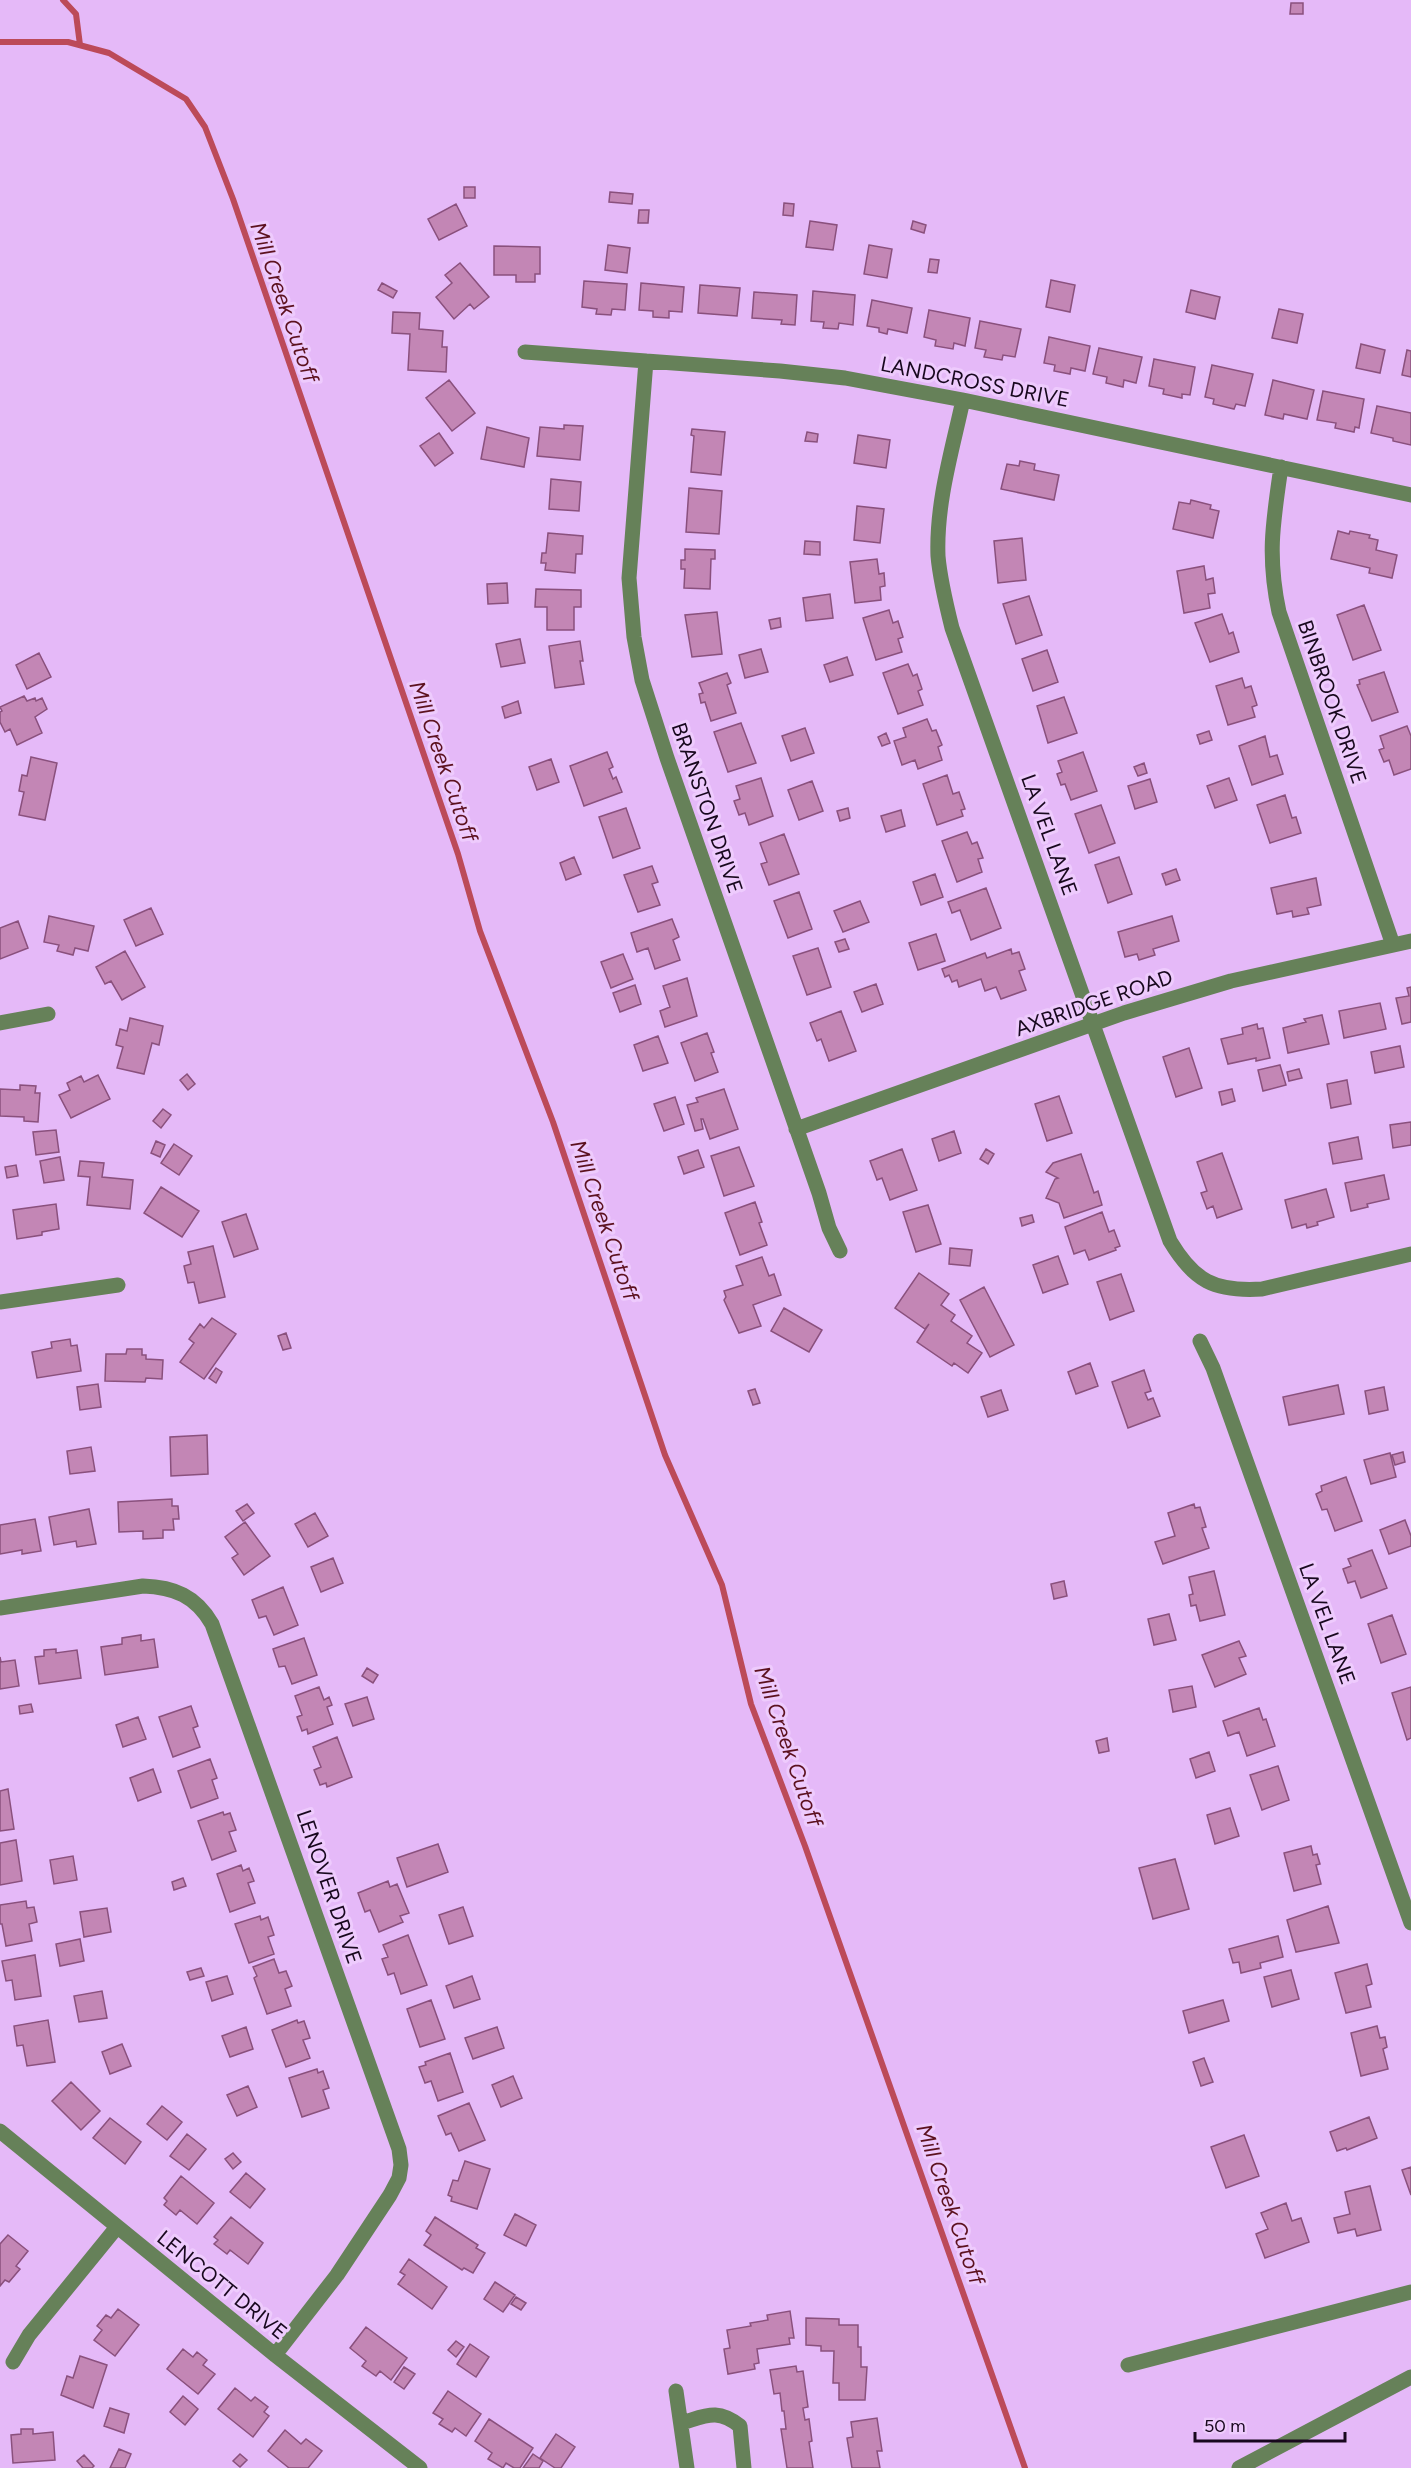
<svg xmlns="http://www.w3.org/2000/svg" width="1411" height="2468" font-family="Figtree,sans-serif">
  <rect width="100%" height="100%" fill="#e5b9f8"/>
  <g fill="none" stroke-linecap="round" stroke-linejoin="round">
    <path stroke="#bc4a59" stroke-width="6" d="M63 0 76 14 80 45
      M0 42H68L109 53 186 99 205 127 233 199 458 854 480 931 553 1122 665 1455 722 1585 751 1704 805 1846 1025 2468"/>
  </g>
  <path fill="#c386b5" stroke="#8a507d" stroke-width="1.5" d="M1291 3H1303V14H1290Z
    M464 187H475V198H464Z
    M610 192 633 194 632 204 609 202Z
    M784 203 794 204 793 216 783 215Z
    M456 204 467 226 439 240 428 219Z
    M639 210H649L648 223H638Z
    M810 221 837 225 833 250 806 247Z
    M913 221 926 225 924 233 911 229Z
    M608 245 630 248 627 273 605 270Z
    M869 245 892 249 887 278 864 274Z
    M494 246 540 247V274H535V282H516V275H494Z
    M930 259 939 260 937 273 928 272Z
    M460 263 489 297 474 309 470 304 454 319 436 297 452 283 445 275Z
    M1051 280 1075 285 1070 312 1046 307Z
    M584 281 627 284 625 310 612 309 611 315 596 314 597 309 582 307Z
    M382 283 397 291 393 298 378 290Z
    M641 283 684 287 682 312 669 311V318L653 317V311L639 310Z
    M700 285 740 288 737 316 698 313Z
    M1191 290 1220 297 1215 319 1186 312Z
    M813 291 855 295 853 325 839 323 838 329 823 328 824 322 811 321Z
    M754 292 797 295 795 325 781 324 782 320 752 318Z
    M872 300 912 308 907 333 888 329 887 334 879 332V328L867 326Z
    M1279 309 1303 314 1297 343 1272 338Z
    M929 310 970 318 965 346 954 343 953 349 935 346 936 340 924 337Z
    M393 312 420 313 419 329 443 331 442 347H447L446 372 408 370 410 334 392 333Z
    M980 321 1021 329 1015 357 1003 355 1002 360 984 357 986 350 975 348Z
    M1049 337 1090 346 1085 371 1071 368 1070 374 1054 371 1055 365 1044 363Z
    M1361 344 1385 350 1380 373 1356 368Z
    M1099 348 1142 357 1136 383 1124 380 1123 387 1106 383 1107 377 1093 374Z
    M1407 350 1411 351V377L1402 375Z
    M1154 359 1195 367 1190 395 1182 394V398L1163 394 1164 389 1149 386Z
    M1212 365 1253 374 1245 406 1236 404 1234 409 1213 404 1214 399 1205 397Z
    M449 380 475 413 452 431 426 398Z
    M1273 380 1314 390 1307 419 1284 414 1283 419 1265 415Z
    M1323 391 1364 399 1359 428 1355 427 1354 432 1335 428 1336 423 1317 420Z
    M1377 406 1411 413V445L1393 441V438L1371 433Z
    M564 425 583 426 580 460 537 456 540 427 564 429Z
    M487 427 529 438 524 467 481 459Z
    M692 429 725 432 721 475 691 472 694 436 691 435Z
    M807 432 818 434 817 442 805 441Z
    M439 433 453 453 435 466 420 446Z
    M858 435 890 440 886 468 854 463Z
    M1020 461 1035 464 1034 470 1059 475 1054 500 1001 489 1007 464 1019 466Z
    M551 479 581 482 579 511 549 509Z
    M689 488 722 491 719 534 686 532Z
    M1191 500 1211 505 1210 509 1219 511 1213 538 1173 529 1179 502 1190 504Z
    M857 506 884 509 880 543 854 540Z
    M1338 531 1349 534 1350 531 1370 535 1369 538 1378 540 1376 550 1397 555 1392 578 1369 573 1370 568 1331 559Z
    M548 533 583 536 582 554H576L575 573 545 570 546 563H541L542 553H546Z
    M1022 538 1026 580 998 583 994 541Z
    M805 541 820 542V555L804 554Z
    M685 549 715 550V559H711L710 589 684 588 685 569H681V560H685Z
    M877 559 879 574 884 573 885 586 880 587 881 600 855 603 850 562Z
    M1204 566 1206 580 1213 578 1215 593 1208 594 1210 608 1184 613 1177 571Z
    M507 583 508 603 488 604 487 584Z
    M536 589 581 590V607H574V630H547V607H535Z
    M830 594 833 618 806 621 803 598Z
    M1029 596 1042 635 1016 644 1003 604Z
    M1364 605 1381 650 1353 660 1337 615Z
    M889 610 893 623 898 621 903 637 898 639 902 652 876 660 863 618Z
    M717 612 722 654 692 657 685 615Z
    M1222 614 1229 634 1233 632 1239 652 1210 662 1195 623Z
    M780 618 781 627 771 629 769 620Z
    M520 639 525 663 501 667 496 644Z
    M580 641 583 661H580L584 684 555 688 549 646Z
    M761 649 768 672 745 678 739 655Z
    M1047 650 1058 682 1033 691 1022 659Z
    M39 653 51 677 27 689 16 665Z
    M847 657 853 675 830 682 824 665Z
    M908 664 913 676 917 674 922 689 918 691 923 705 898 714 883 673Z
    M1384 672 1398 712 1372 721 1357 685 1360 684 1359 680Z
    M727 673 731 683 727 685 736 713 711 721 705 702 701 703 699 694 703 693 699 683Z
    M1242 678 1245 688 1251 686 1257 705 1252 707 1255 717 1228 725 1216 686Z
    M24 696 27 701 35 698 36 701 42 698 47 709 35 717 42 733 17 745 10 729 5 732 0 722V712L2 711 0 707Z
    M1064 697 1077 733 1048 743 1037 706Z
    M518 701 521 713 505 718 502 707Z
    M927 719 932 731 936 730 942 745 938 747 942 760 918 769 915 760 902 765 894 741 906 737 903 728Z
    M741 723 756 763 728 772 714 732Z
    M1407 726 1411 736V769L1394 775 1389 760 1384 762 1379 750 1384 748 1380 736Z
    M805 728 814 753 791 761 782 736Z
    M1209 731 1212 740 1200 744 1197 735Z
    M886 733 890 743 882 746 878 737Z
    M1265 736 1270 757 1277 755 1283 774 1252 785 1239 746Z
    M607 752 613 767 609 769 613 779 616 777 622 792 584 806 570 766Z
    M1083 752 1097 791 1071 800 1065 784 1061 785 1057 774 1062 772 1058 761Z
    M31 757 57 763 45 820 19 815 24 792 19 791 22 775 27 776Z
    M551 759 559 782 537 790 529 767Z
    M1144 763 1147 773 1138 776 1134 767Z
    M947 775 953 794 959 792 965 809 961 810 963 816 937 825 923 784Z
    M761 778 773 816 749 825 745 813 739 815 734 801 740 799 736 786Z
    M1229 778 1237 800 1215 808 1207 786Z
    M1150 779 1157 802 1135 809 1128 786Z
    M812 781 823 811 799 820 788 790Z
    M1285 795 1292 818 1296 817 1301 833 1270 843 1257 805Z
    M1101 805 1115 843 1089 853 1075 814Z
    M626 808 640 848 613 858 599 817Z
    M848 808 850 818 840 821 837 811Z
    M901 810 905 826 886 832 881 816Z
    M967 832 972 844 977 842 983 858 978 859 982 872 957 882 942 841Z
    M784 834 799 874 769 885 761 864 767 862 760 843Z
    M574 857 581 874 566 880 560 863Z
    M1119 857 1132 894 1108 903 1095 865Z
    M652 866 658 882 652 884 660 905 638 912 624 875Z
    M1176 869 1180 880 1166 885 1162 874Z
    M935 874 943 897 921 905 913 882Z
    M1316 878 1321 905 1307 908 1309 914 1293 917 1292 911 1277 914 1271 888Z
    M986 888 1001 928 971 940 960 910 952 913 948 902Z
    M799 892 812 929 788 938 774 901Z
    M860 901 869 922 843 932 834 911Z
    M151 908 163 934 136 946 124 920Z
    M49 916 94 926 88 951 75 948 73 955 57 951 59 945 44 942Z
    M1172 916 1179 941 1153 949 1155 955 1139 960 1137 954 1125 957 1118 932Z
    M672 919 679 937 673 940 680 960 655 969 648 948 637 952 631 933Z
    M18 921 28 948 0 959V928Z
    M936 934 945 961 918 970 909 943Z
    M845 939 849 949 839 952 835 942Z
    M818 948 831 987 807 995 793 956Z
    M1011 949 1012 954 1019 952 1025 969 1019 971 1026 990 1001 999 996 987 985 991 981 979 959 987 957 980 952 982 949 975 945 977 942 969 985 953 987 958Z
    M125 951 145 987 122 1000 111 981 105 984 96 967Z
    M623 954 633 979 611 988 601 962Z
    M687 978 697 1016 665 1027 660 1011 670 1007 663 986Z
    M876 984 883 1004 862 1012 854 992Z
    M635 985 641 1004 620 1012 613 993Z
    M1411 987V1022L1402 1024 1396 998 1409 996 1407 988Z
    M1380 1003 1386 1029 1344 1038 1339 1011Z
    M841 1011 856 1051 829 1061 821 1039 817 1041 810 1023Z
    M1322 1015 1329 1044 1288 1053 1283 1028 1306 1022 1304 1019Z
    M130 1018 163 1026 159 1045 152 1043 144 1074 117 1068 123 1047 116 1045 120 1029 127 1031Z
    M1257 1024 1258 1029 1263 1028 1270 1058 1256 1061V1058L1228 1064 1221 1039 1243 1034 1242 1028Z
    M707 1033 714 1052 711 1053 718 1072 695 1081 681 1043Z
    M658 1036 668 1063 643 1071 634 1045Z
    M1400 1046 1404 1067 1375 1073 1371 1052Z
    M1189 1048 1202 1088 1176 1097 1163 1057Z
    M1280 1065 1286 1085 1263 1091 1258 1070Z
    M1299 1069 1302 1078 1289 1081 1287 1072Z
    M187 1074 195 1084 188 1090 180 1080Z
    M98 1075 110 1099 71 1118 59 1095 70 1090 67 1083 81 1076 84 1082Z
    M1347 1080 1351 1104 1331 1108 1327 1084Z
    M20 1085 36 1086 35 1093H40L38 1122 24 1121V1117L0 1116V1089L20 1090Z
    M724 1089 738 1129 710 1139 703 1119H701L703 1129 695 1131 687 1105 698 1102 696 1098Z
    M1232 1089 1235 1101 1222 1105 1219 1092Z
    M1059 1096 1072 1133 1047 1141 1035 1104Z
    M675 1097 684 1124 664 1131 654 1104Z
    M163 1109 171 1115 161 1128 153 1121Z
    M1411 1122V1145L1393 1148 1390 1125Z
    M56 1130 59 1152 36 1155 33 1132Z
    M954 1131 961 1153 939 1161 932 1139Z
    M1358 1137 1362 1159 1333 1164 1329 1143Z
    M156 1141 165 1145 160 1157 151 1153Z
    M174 1144 192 1156 179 1175 161 1163Z
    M739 1147 754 1186 724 1196 711 1156Z
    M902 1149 917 1190 890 1200 882 1178 877 1180 870 1161Z
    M986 1149 994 1154 988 1164 980 1159Z
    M698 1150 704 1167 684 1174 678 1157Z
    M1222 1153 1242 1209 1217 1218 1213 1206 1207 1209 1201 1193 1207 1191 1197 1162Z
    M1081 1154 1094 1193 1098 1191 1102 1205 1064 1218 1059 1203 1046 1198 1055 1179 1058 1178 1046 1172 1053 1163Z
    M60 1157 64 1180 44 1183 40 1161Z
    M80 1161 104 1163 102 1177 133 1180 130 1209 87 1205 90 1177 78 1176Z
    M16 1165 18 1176 7 1178 5 1167Z
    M1384 1175 1389 1199 1367 1204 1368 1207 1351 1211 1345 1183Z
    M161 1187 199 1211 182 1237 144 1213Z
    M1326 1189 1334 1217 1317 1222 1318 1225 1307 1228 1306 1224 1292 1228 1285 1200Z
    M755 1202 762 1222 759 1223 767 1245 740 1255 725 1213Z
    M56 1204 59 1229 42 1232V1235L17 1239 13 1210Z
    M928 1205 941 1244 916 1252 903 1212Z
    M1102 1212 1109 1232 1114 1230 1120 1246 1115 1248 1116 1250 1089 1260 1085 1250 1074 1254 1065 1227Z
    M246 1214 258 1249 234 1257 222 1222Z
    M1032 1215 1034 1222 1022 1226 1020 1218Z
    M213 1246 225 1297 199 1303 194 1282 188 1283 184 1266 191 1264 188 1252Z
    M950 1248 972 1250 970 1266 949 1264Z
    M1058 1256 1068 1284 1043 1293 1033 1265Z
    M762 1257 769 1276 774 1274 781 1295 753 1305 761 1326 739 1333 724 1300 726 1297 724 1291 743 1285 736 1266Z
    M919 1273 949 1294 941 1305 955 1315 951 1321 972 1336 967 1343 982 1353 968 1373 954 1363 952 1366 917 1342 929 1324 925 1329 895 1308Z
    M1121 1274 1134 1311 1110 1320 1097 1282Z
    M984 1287 1014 1345 990 1357 960 1300Z
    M784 1308 822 1330 809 1352 771 1331Z
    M212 1318 236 1334 204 1379 180 1362 194 1343 189 1339 200 1324 204 1328Z
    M286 1333 291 1348 283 1350 278 1336Z
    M70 1339 71 1346 77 1345 81 1371 37 1378 32 1352 52 1348 51 1342Z
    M127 1349H142V1355H146V1359L163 1360 162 1379 146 1378 145 1382 105 1381 106 1354H126Z
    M1090 1363 1098 1386 1076 1394 1068 1372Z
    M216 1368 222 1372 216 1383 209 1378Z
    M1144 1370 1151 1391 1145 1393 1148 1400 1153 1398 1160 1416 1128 1428 1112 1382Z
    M98 1384 101 1407 80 1410 77 1387Z
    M1338 1385 1344 1414 1289 1425 1283 1397Z
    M1384 1387 1388 1410 1369 1414 1365 1391Z
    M755 1389 760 1403 753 1405 748 1391Z
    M1001 1390 1008 1410 988 1417 981 1397Z
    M207 1435 208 1474 171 1476 170 1437Z
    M91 1447 95 1471 70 1474 67 1451Z
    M1403 1452 1405 1462 1395 1465 1392 1455Z
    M1390 1453 1396 1477 1371 1484 1364 1460Z
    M1346 1477 1362 1521 1335 1531 1327 1509 1322 1510 1316 1494 1322 1491 1321 1486Z
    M172 1499V1506H178L179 1519H173L174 1530H163V1538L143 1539V1531L119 1532 118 1502Z
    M247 1504 254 1513 243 1521 236 1511Z
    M1194 1504 1195 1508 1200 1507 1206 1527 1202 1528 1209 1548 1163 1564 1155 1542 1175 1536 1168 1513Z
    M89 1509 96 1544 77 1547 76 1541 54 1545 49 1517Z
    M315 1513 328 1536 308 1547 295 1524Z
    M35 1519 41 1551 22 1554V1550L0 1554V1525Z
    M1405 1520 1411 1536V1546L1389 1554 1380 1530Z
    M245 1522 270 1556 244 1575 232 1558 238 1554 225 1537Z
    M1372 1550 1387 1588 1361 1598 1355 1581 1348 1583 1343 1569 1351 1566 1348 1559Z
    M333 1558 343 1583 321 1592 311 1567Z
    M1214 1571 1225 1615 1200 1621 1196 1605 1191 1606 1189 1595 1193 1594 1189 1577Z
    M1064 1581 1067 1596 1054 1599 1051 1584Z
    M283 1587 298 1625 274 1635 266 1616 259 1618 252 1600Z
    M1169 1614 1176 1640 1154 1645 1148 1619Z
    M1392 1615 1406 1654 1381 1663 1368 1624Z
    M141 1635V1641L154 1639 158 1667 105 1675 101 1647 122 1644V1638Z
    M304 1638 317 1675 292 1684 285 1666 279 1667 273 1649Z
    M1239 1641 1246 1656 1239 1658 1246 1674 1215 1687 1202 1655Z
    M56 1649V1653L77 1650 81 1678 39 1684 35 1657 44 1656V1650Z
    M0 1657 1 1662 15 1660 19 1686 0 1689Z
    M367 1668 378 1675 373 1683 362 1676Z
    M1192 1686 1196 1707 1173 1712 1169 1690Z
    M319 1687 324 1700 329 1697 332 1705 327 1707 333 1724 308 1734 307 1729 302 1731 297 1717 302 1715 295 1696Z
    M1411 1687V1738L1407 1740 1392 1693Z
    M367 1697 374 1719 353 1726 345 1704Z
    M31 1704 33 1712 20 1714 19 1706Z
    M191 1706 198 1726 193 1728 200 1747 173 1757 159 1717Z
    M1259 1708 1263 1720 1266 1719 1275 1746 1247 1756 1239 1732 1228 1736 1223 1721Z
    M138 1717 146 1739 123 1747 116 1725Z
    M337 1737 352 1777 327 1787 326 1783 320 1785 314 1770 321 1767 313 1747Z
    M1107 1738 1109 1751 1099 1753 1096 1741Z
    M1209 1752 1215 1771 1196 1778 1190 1759Z
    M210 1759 217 1778 212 1780 218 1798 191 1808 178 1771Z
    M1278 1766 1289 1800 1262 1810 1250 1775Z
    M153 1769 161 1792 138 1801 130 1778Z
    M8 1789 14 1829 0 1831V1791Z
    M1230 1808 1239 1836 1215 1844 1207 1815Z
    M223 1812 224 1815 230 1813 236 1830 229 1832 236 1851 212 1860 198 1821Z
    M16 1840 22 1881 0 1885V1843Z
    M438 1844 448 1872 407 1887 397 1858Z
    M1311 1846 1313 1855 1317 1854 1320 1864 1316 1865 1321 1884 1294 1891 1284 1853Z
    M73 1856 77 1880 54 1884 50 1860Z
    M1175 1859 1189 1909 1153 1919 1139 1868Z
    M241 1865 243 1871 249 1868 254 1881 248 1883 255 1903 230 1912 217 1874Z
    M183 1878 186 1886 174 1890 172 1882Z
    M388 1881 390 1887 397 1884 409 1913 400 1916 403 1922 379 1932 370 1910 365 1912 358 1893Z
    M26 1901 27 1908 34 1907 37 1922 29 1924 32 1941 6 1946 2 1924H0V1905Z
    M1328 1906 1339 1943 1296 1952 1287 1920Z
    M463 1907 473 1936 449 1944 439 1915Z
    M107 1908 111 1932 84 1937 80 1912Z
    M260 1916 261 1920 268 1917 274 1935 268 1937 274 1954 249 1963 235 1924Z
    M408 1935 427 1985 401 1994 394 1973 388 1975 382 1959 388 1957 383 1945Z
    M1278 1936 1283 1957 1260 1963 1261 1968 1241 1973 1239 1962 1233 1963 1229 1949Z
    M80 1939 84 1961 60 1966 56 1944Z
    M35 1955 41 1996 15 2000 12 1980 6 1981 2 1961Z
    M274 1959 279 1973 286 1971 292 1986 285 1989 291 2006 267 2014 254 1978 257 1976 253 1967Z
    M1367 1964 1372 1984 1366 1986 1371 2007 1346 2013 1335 1973Z
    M201 1968 204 1976 190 1980 187 1972Z
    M1291 1970 1299 1999 1272 2007 1264 1977Z
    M227 1976 233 1994 212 2001 206 1982Z
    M472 1976 480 1999 454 2008 446 1986Z
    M102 1991 107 2018 79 2022 74 1996Z
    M431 2000 445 2039 420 2047 407 2009Z
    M1223 2000 1229 2021 1189 2033 1183 2011Z
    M48 2020 55 2062 27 2066 23 2045 17 2046 14 2026Z
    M297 2020 298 2023 304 2021 310 2038 303 2040 310 2058 286 2067 272 2030Z
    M1377 2026 1380 2038 1385 2037 1387 2047 1383 2049 1388 2069 1361 2076 1351 2033Z
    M246 2027 253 2049 230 2057 222 2036Z
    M497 2027 504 2048 473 2059 465 2038Z
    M122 2044 131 2066 110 2074 102 2052Z
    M450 2053 463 2092 438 2101 431 2081 425 2083 419 2067 426 2065 425 2062Z
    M1204 2058 1213 2082 1201 2086 1193 2062Z
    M317 2069 318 2073 323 2071 329 2088 323 2090 329 2108 302 2117 289 2078Z
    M513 2076 522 2098 501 2107 492 2085Z
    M71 2082 100 2111 81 2130 52 2101Z
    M248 2086 257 2107 237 2116 227 2095Z
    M469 2103 485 2140 459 2151 451 2133 446 2135 438 2116Z
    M162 2106 182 2122 167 2140 147 2124Z
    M1369 2117 1377 2138 1347 2150 1346 2148 1337 2151 1330 2132Z
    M110 2118 141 2142 125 2164 93 2138Z
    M187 2134 206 2149 189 2170 170 2156Z
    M1244 2135 1259 2176 1226 2188 1211 2147Z
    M233 2153 241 2162 233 2169 225 2159Z
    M465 2161 490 2169 477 2209 451 2201 452 2197 448 2195 453 2180 458 2181Z
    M1411 2167V2195L1402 2170Z
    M246 2173 265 2189 250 2208 230 2192Z
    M181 2176 214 2203 197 2224 180 2210 176 2215 164 2205 167 2201 164 2198Z
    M1370 2186 1381 2230 1357 2236 1355 2229 1338 2233 1334 2218 1350 2214 1345 2192Z
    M1286 2203 1292 2221 1301 2218 1309 2242 1265 2258 1256 2234 1268 2229 1261 2213Z
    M515 2214 536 2225 526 2246 504 2235Z
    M231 2217 263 2243 248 2264 230 2250 227 2254 214 2244 218 2240 214 2237Z
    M435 2217 478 2245 476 2248 485 2253 473 2273 464 2268 462 2270 424 2245 431 2235 426 2231Z
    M8 2235 28 2251 16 2266 20 2269 9 2282 5 2280 0 2286V2244Z
    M409 2259 447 2287 432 2309 398 2284 405 2275 400 2272Z
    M495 2282 515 2295 503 2312 484 2299Z
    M516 2297 526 2303 521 2310 511 2304Z
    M118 2309 139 2325 115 2356 94 2340 102 2330 97 2326 106 2315 111 2318Z
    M790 2311 794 2338H789L790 2344 757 2349 759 2363 754 2364 755 2369 728 2374 724 2349 730 2348 727 2330 751 2326 750 2323 768 2320 767 2315Z
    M806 2318 839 2319V2325H858V2347H861V2367H867L865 2400H839V2383H833L834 2351H821V2346L806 2345Z
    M366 2327 407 2358 391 2380 380 2371 376 2376 362 2366 366 2361 350 2348Z
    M456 2341 464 2347 456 2357 448 2350Z
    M470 2344 489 2357 476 2377 457 2364Z
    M183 2349 193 2357 197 2352 207 2360 203 2365 215 2374 198 2394 167 2369Z
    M80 2356 107 2365 93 2408 61 2395 67 2376 73 2378Z
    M796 2366 797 2372 803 2371 808 2407 803 2408 805 2420 809 2419 812 2441 809 2442 813 2468H787L781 2429H786L784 2411H782L780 2393 774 2394 770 2370Z
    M404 2367 415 2374 404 2389 394 2382Z
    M235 2388 251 2401 255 2397 268 2407 264 2412 269 2416 253 2437 218 2409Z
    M448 2391 481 2414 466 2436 455 2428 452 2432 439 2424 443 2419 433 2413Z
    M183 2396 198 2409 185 2425 170 2412Z
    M110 2408 129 2414 124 2433 104 2426Z
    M877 2418 882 2451H877L880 2468H852L847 2438 853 2437 851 2422Z
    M489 2419 533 2448 520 2468H514L506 2463 503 2468 488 2459 492 2453 475 2441Z
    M21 2429H33V2434L53 2432 55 2460 13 2463 11 2435 21 2434Z
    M285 2430 301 2444 306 2439 322 2451 308 2468H289L268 2451Z
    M556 2434 575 2447 561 2468H555L540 2458Z
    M119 2449 131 2454 125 2468H110Z
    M240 2454 247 2460 240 2467 233 2461Z
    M533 2454 543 2461 539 2468H523Z
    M84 2455 94 2466 92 2468H83L77 2461Z"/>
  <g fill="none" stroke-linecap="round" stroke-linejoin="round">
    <path stroke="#668159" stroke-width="15" d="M525 352 780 371 845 378 963 400 1411 495
      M646 361 629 578 634 637 642 680 667 758 819 1193 829 1228 840 1251
      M963 400C952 451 936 503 938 556 940 580 946 604 952 628L1170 1241C1194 1281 1214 1292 1262 1289L1411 1254
      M1281 467C1273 522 1267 556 1279 612L1393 945
      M0 1023 48 1014
      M796 1129 1124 1013 1231 981 1411 941
      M0 1302 118 1285
      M1200 1341 1213 1368 1411 1923
      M0 1608 143 1586C174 1587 196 1596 212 1624L399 2149 401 2165 399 2178 390 2195 337 2275 275 2355
      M0 2131 275 2355 420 2468
      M13 2362 29 2335 117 2227
      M1128 2365 1411 2292
      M676 2391 687 2468
      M681 2423C706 2416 717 2408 740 2426L744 2468
      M1239 2468 1411 2377"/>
  </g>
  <g text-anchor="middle" stroke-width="6" stroke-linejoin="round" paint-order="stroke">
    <g font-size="21" fill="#18081e" stroke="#eecbfd">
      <text transform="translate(975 382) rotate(11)" y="7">LANDCROSS DRIVE</text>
      <text transform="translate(1332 702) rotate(71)" y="7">BINBROOK DRIVE</text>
      <text transform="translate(707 808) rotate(71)" y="7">BRANSTON DRIVE</text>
      <text transform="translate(1049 835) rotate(70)" y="7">LA VEL LANE</text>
      <text transform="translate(1094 1003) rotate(-19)" y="7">AXBRIDGE ROAD</text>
      <text transform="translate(1327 1624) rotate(70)" y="7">LA VEL LANE</text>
      <text transform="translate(329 1887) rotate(71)" y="7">LENOVER DRIVE</text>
      <text transform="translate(222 2285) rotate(39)" y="7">LENCOTT DRIVE</text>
    </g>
    <g font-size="22" font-style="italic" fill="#5c111f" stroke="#eecbfd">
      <text transform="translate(285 302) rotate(71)" y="8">Mill Creek Cutoff</text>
      <text transform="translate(444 761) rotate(71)" y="8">Mill Creek Cutoff</text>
      <text transform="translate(605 1220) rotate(71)" y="8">Mill Creek Cutoff</text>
      <text transform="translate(789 1746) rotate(71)" y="8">Mill Creek Cutoff</text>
      <text transform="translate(951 2204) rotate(71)" y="8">Mill Creek Cutoff</text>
    </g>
  </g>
  <path d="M1195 2432v9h150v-9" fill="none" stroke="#18081e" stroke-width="3"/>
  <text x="1204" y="2432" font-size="18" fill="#18081e" stroke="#eecbfd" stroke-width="4.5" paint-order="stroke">50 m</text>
</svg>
